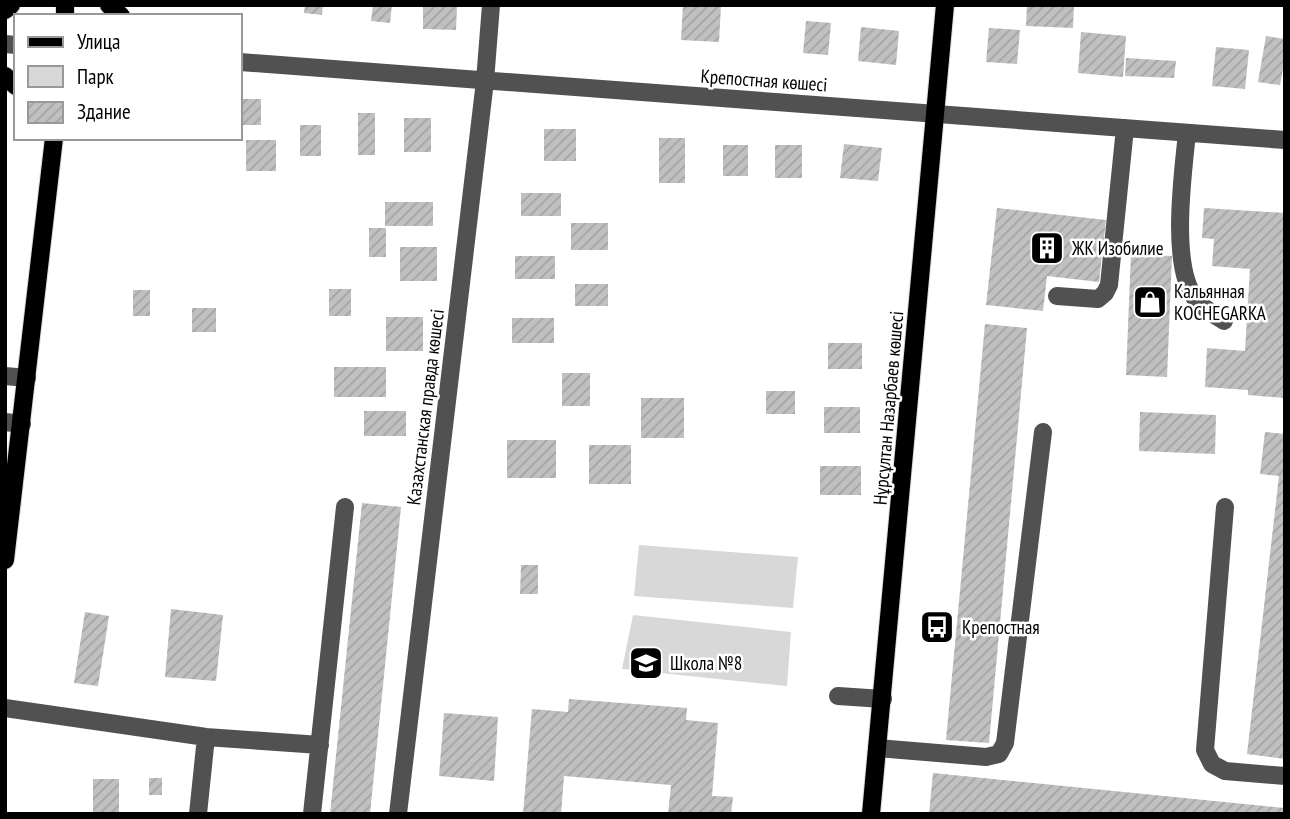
<svg xmlns="http://www.w3.org/2000/svg" width="1290" height="819" font-family="'PT Sans Narrow',sans-serif">
  <defs>
    <pattern id="building-hatch" width="6" height="6" patternUnits="userSpaceOnUse" patternTransform="scale(1.75)"><rect width="6" height="6" fill="#c0c0c0"/><path d="M-1 1l2-2M0 6l6-6M5 7l2-2" fill="none" stroke="#a3a3a3"/></pattern>
  </defs>
  <rect width="100%" height="100%" fill="#fff"/>
  <path fill="#d8d8d8" d="M639 545 798 557 793 608 634 596Z
    M633 615 791 632 787 686 622 669Z"/>
  <path fill="url(#building-hatch)" d="M305 5H323L322 15 304 13Z
    M373 5H392L390 23 371 21Z
    M683 5H721L719 42 681 40Z
    M1027 5H1074L1073 28 1026 26Z
    M423 6H457L456 30 423 29Z
    M806 21 831 23 828 55 803 53Z
    M861 27 899 31 896 65 858 61Z
    M989 28 1020 30 1017 64 986 62Z
    M1081 32 1126 36 1123 77 1078 73Z
    M1266 36 1285 39V58L1280 85 1258 82Z
    M1216 47 1249 50 1245 89 1212 86Z
    M1126 58 1176 61 1174 78 1125 76Z
    M243 99H261V125H243Z
    M358 113H375V155H358Z
    M404 118H431V152H404Z
    M300 125H321V156H300Z
    M544 129H576V161H544Z
    M659 138H685V183H659Z
    M246 140H276V171H246Z
    M844 144 882 148 878 181 840 178Z
    M723 145H748V176H723Z
    M775 145H802V178H775Z
    M521 193H561V216H521Z
    M385 202H433V226H385Z
    M997 208 1106 220 1099 282 1047 276 1043 311 986 305Z
    M1204 208 1285 213V398L1248 395V390L1205 387 1207 348 1245 351 1250 269 1212 266 1214 239 1202 238Z
    M571 223H608V250H571Z
    M369 228H386V257H369Z
    M400 247H437V281H400Z
    M1131 254 1172 256 1167 377 1126 375Z
    M515 256H555V279H515Z
    M575 284H608V306H575Z
    M329 289H351V316H329Z
    M133 290H150V316H133Z
    M192 308H216V332H192Z
    M386 317H423V351H386Z
    M512 318H554V343H512Z
    M985 324 1027 328 989 743 946 740Z
    M828 343H862V369H828Z
    M334 367H386V397H334Z
    M562 373H590V406H562Z
    M766 391H795V414H766Z
    M641 398H684V438H641Z
    M824 407H860V433H824Z
    M364 411H406V436H364Z
    M1140 412 1216 415 1215 454 1139 451Z
    M1265 432 1285 434V759L1247 754 1279 476 1260 474Z
    M507 440H556V478H507Z
    M589 445H631V484H589Z
    M820 466H861V495H820Z
    M362 503 401 507 370 814H330Z
    M521 565H538V594H520Z
    M171 609 223 615 216 681 165 677Z
    M85 612 109 616 98 686 74 683Z
    M569 699 687 708 686 720 718 723 712 796 733 797 731 814H668L671 785 564 776 561 814H523L532 709 568 712Z
    M444 713 498 717 494 781 439 776Z
    M933 773 1284 808V814H929Z
    M149 778H162V795H149Z
    M93 779H119V814H93Z"/>
  <g fill="none" stroke-linecap="round" stroke-linejoin="round">
    <g stroke="#dbdbdb" stroke-width="20">
      <path id="major" d="M109 5 121 16
        M5 10 11 5
        M65 16V5
        M5 76 16 86
        M5 560 54 138
        M871 814 945 5"/>
    </g>
    <path stroke="#515151" stroke-width="18" d="M5 44 16 45
      M240 62 1285 140
      M1187 133C1183 173 1170 265 1195 298 1202 308 1213 314 1224 321
      M1057 296 1098 299 1105 293 1109 285 1125 128
      M5 376 27 378
      M5 422 22 424
      M1225 507 1205 750 1212 764 1225 771 1285 776
      M838 696 883 699
      M5 708 206 737 320 745
      M877 748 986 757 999 754 1005 743 1043 432
      M198 814 206 737
      M312 814 345 507
      M398 814 485 81 491 5"/>
    <use href="#major" stroke="#000" stroke-width="18"/>
  </g>
  <defs>
    <g id="building-square" transform="scale(1.75)"><rect x="-9" y="-9" width="18" height="18" rx="4" fill="#000" stroke="#fff"/><path d="M-4-6H4V6H1V3H-1V6H-4ZM-2.5-4.3h1.7v1.8h-1.7ZM.8-4.3h1.7v1.8H.8ZM-2.5-1h1.7V.8h-1.7ZM.8-1h1.7V.8H.8Z" fill="#fff"/></g>
    <g id="shop-square" transform="scale(1.75)"><rect x="-9" y="-9" width="18" height="18" rx="4" fill="#000" stroke="#fff"/><path d="M-5-2.5h2.3a2.7 3.5 0 0 1 5.4 0H5L5.5 6h-11ZM-1.5-2.5h3a1.5 2.3 0 0 0-3 0Z" fill="#fff"/></g>
    <g id="bus-square" transform="scale(1.75)"><rect x="-9" y="-9" width="18" height="18" rx="4" fill="#000" stroke="#fff"/><path d="M-5-6H5V4H4V6H2V4H-2V6H-4V4H-5ZM-3.5-4V0h7V-4ZM-3.5 1.2v1.5H-2V1.2ZM2 1.2v1.5H3.5V1.2Z" fill="#fff"/></g>
    <g id="school-square" transform="scale(1.75)"><rect x="-9" y="-9" width="18" height="18" rx="4" fill="#000" stroke="#fff"/><path d="M0-5L7-2L0 1L-7-2ZM-4 1L0 2.5L4 1V4Q0 6-4 4Z" fill="#fff"/></g>
  </defs>
  <g fill-rule="evenodd">
    <use href="#building-square" x="1047" y="248"/>
    <use href="#shop-square" x="1150" y="302"/>
    <use href="#bus-square" x="937" y="627"/>
    <use href="#school-square" x="646" y="663"/>
  </g>
  <g text-anchor="middle" stroke-width="5" stroke-linejoin="round" paint-order="stroke">
    <g font-size="19" fill="#000" stroke="#fff">
      <text transform="translate(764 80) rotate(4)" y="7">Крепостная көшесі</text>
      <text transform="translate(425 407) rotate(-83)" y="7">Казахстанская правда көшесі</text>
      <text transform="translate(888 408) rotate(-85)" y="7">Нұрсұлтан Назарбаев көшесі</text>
    </g>
    <g font-size="19" fill="#000" stroke="#fff" text-anchor="start">
      <text x="1072" y="255">ЖК Изобилие</text>
      <text x="1174" y="298">Кальянная<tspan x="1174" dy="22">KOCHEGARKA</tspan></text>
      <text x="962" y="634">Крепостная</text>
      <text x="670" y="670">Школа №8</text>
    </g>
  </g>
  <rect width="1290" height="819" fill="none" stroke="#000000" stroke-width="14"/>
  <rect x="14" y="14" width="228" height="126" fill="#ffffff" stroke="#999999" stroke-width="2"/>
  <rect x="28" y="37" width="35" height="10" fill="#000000" stroke="#999999" stroke-width="2"/>
  <text x="77" y="49" font-size="21" fill="#000000">Улица</text>
  <rect x="28" y="66" width="35" height="21" fill="#d8d8d8" stroke="#999999" stroke-width="2"/>
  <text x="77" y="84" font-size="21" fill="#000000">Парк</text>
  <rect x="28" y="102" width="35" height="21" fill="url(#building-hatch)" stroke="#999999" stroke-width="2"/>
  <text x="77" y="119" font-size="21" fill="#000000">Здание</text>
</svg>
